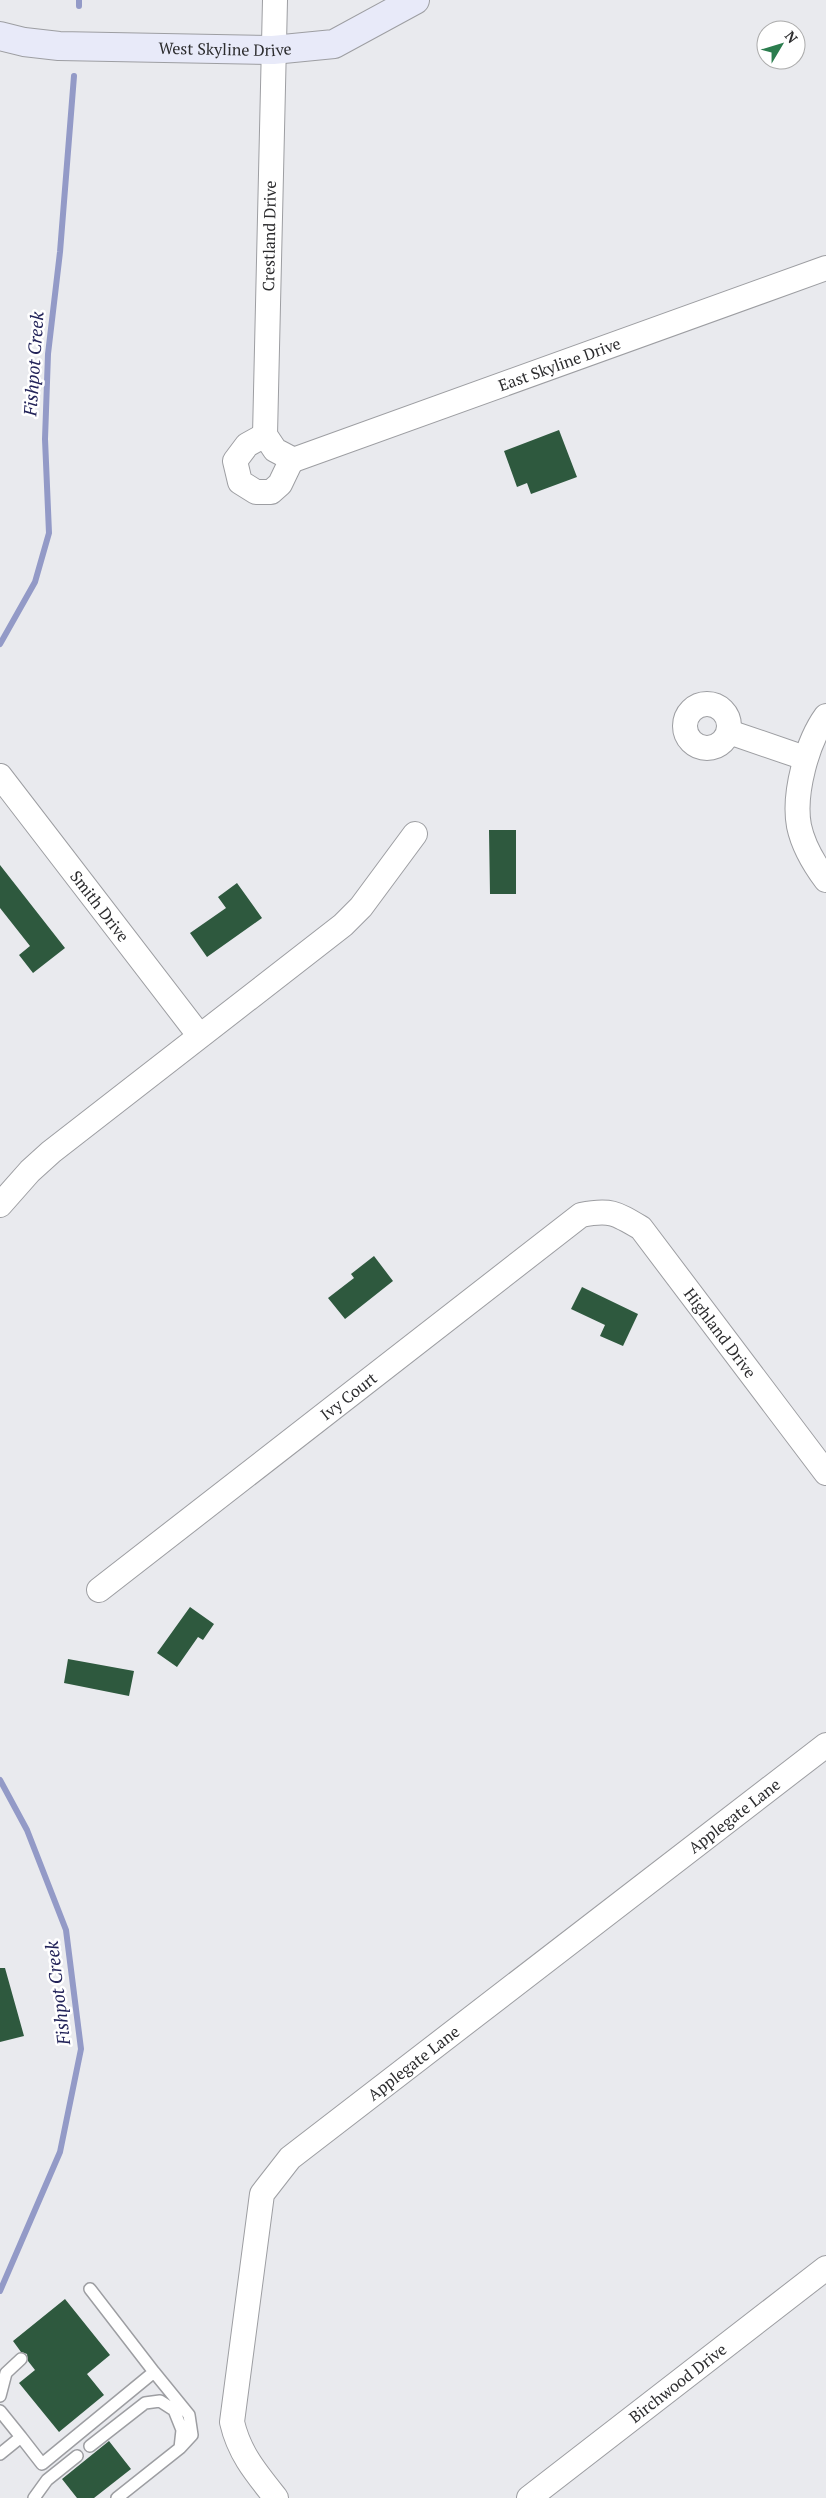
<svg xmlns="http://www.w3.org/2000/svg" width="826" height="2498" font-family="'PT Serif',serif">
  <rect width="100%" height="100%" fill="#e9eaee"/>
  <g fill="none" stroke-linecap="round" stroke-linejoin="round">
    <path stroke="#939ac7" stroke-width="6" d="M79 6V0
      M0 644 35 582 49 533 45 439 48 354 60 252 74 76
      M0 1780 27 1830 66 1930 81 2049 60 2152 0 2291"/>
  </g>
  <path fill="#2e593e" d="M559 430 577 477 531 494 527 483 517 487 504 451Z
    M489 830H516V894H490Z
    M0 865 65 948 33 973 19 955 30 946 0 908Z
    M237 883 262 918 207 957 190 933 226 908 218 897Z
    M374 1256 393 1281 345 1319 328 1298 354 1278 351 1274Z
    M582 1287 638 1314 623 1346 600 1336 605 1325 571 1309Z
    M190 1607 214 1624 203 1640 198 1637 177 1667 157 1653Z
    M68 1659 134 1671 129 1696 64 1683Z
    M0 1968H5L24 2036 0 2042Z
    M65 2299 110 2355 87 2374 104 2395 59 2432 19 2383 35 2370 28 2361 27 2354 21 2352 13 2341Z
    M109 2441 131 2469 94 2498H77L62 2479Z"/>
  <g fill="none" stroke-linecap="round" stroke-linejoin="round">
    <g stroke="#9d9ea2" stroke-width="14">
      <path id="lane" d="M0 2396 6 2373 21 2359
        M0 2411 21 2437
        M90 2446 145 2403 160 2401 174 2410 182 2430 180 2448
        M0 2454 21 2437 42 2464 154 2372 90 2289
        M34 2498 47 2480 77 2456
        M117 2498 180 2448 192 2435 189 2415 154 2372"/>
    </g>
    <g stroke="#9d9ea2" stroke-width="26">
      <g id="street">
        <path d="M275 0 265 435 275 450 292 459"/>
        <path d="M265 435 247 445 235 461 240 482 256 492H271L280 484 292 459"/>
        <path id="s1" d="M292 459H296L826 268"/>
        <circle cx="707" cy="726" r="22"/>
        <path d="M826 716C807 742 793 794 799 826 803 845 814 864 826 880"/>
        <path d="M729 732 805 758"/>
        <path id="s2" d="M0 776 199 1035"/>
        <path d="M0 1205 30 1171 51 1152 343 925 361 907 415 834"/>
        <path id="s3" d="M99 1590 581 1215C610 1209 616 1213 641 1228L826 1473"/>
        <path id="s4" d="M276 2498C256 2473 239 2453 232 2422L262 2194 290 2158 826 1745"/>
        <path id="s5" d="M529 2498 826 2268"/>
      </g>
    </g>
    <g stroke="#9d9ea2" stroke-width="30">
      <g id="secondary">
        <path id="s6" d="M0 36 24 42 59 46 273 50 334 44 415 0"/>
      </g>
    </g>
    <use href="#lane" stroke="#fff" stroke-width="11"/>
    <use href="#street" stroke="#fff" stroke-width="24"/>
    <use href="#secondary" stroke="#e8eaf9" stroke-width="28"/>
  </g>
  <g text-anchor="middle" stroke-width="5" stroke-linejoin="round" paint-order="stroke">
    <g font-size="16" fill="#2c2c2e" stroke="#fff">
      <text dy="6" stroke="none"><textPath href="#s6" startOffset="226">West Skyline Drive</textPath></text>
      <text transform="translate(269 236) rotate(-89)" y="6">Crestland Drive</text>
      <text dy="6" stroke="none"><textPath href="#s1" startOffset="284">East Skyline Drive</textPath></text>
      <text dy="6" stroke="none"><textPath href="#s2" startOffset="164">Smith Drive</textPath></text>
      <text dy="6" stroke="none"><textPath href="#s3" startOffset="806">Highland Drive</textPath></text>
      <text dy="6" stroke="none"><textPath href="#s3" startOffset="316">Ivy Court</textPath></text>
      <text dy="6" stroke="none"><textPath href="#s4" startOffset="925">Applegate Lane</textPath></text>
      <text dy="6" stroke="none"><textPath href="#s4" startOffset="520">Applegate Lane</textPath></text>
      <text dy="6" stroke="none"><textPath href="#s5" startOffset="188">Birchwood Drive</textPath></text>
    </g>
    <g font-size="18" font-style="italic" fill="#222359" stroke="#fff">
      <text transform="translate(34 364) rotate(-86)" y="6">Fishpot Creek</text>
      <text transform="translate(58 1993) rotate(-97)" y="6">Fishpot Creek</text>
    </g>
  </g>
  <g transform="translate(781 45) rotate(52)"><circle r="24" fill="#ffffff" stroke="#ababab"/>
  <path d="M0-4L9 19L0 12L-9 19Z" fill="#2b7d4e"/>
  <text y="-8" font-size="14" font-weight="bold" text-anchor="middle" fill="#2c2c2e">N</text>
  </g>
</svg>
